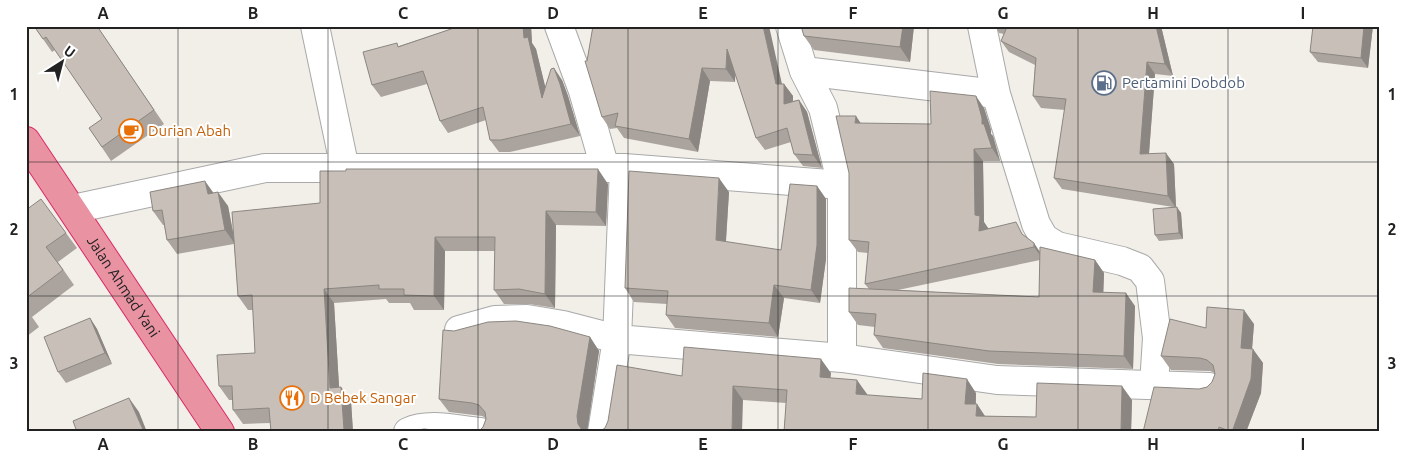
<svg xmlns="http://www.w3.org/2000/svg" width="1406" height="458" font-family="Ubuntu,sans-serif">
  <rect width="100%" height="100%" fill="#f2efe9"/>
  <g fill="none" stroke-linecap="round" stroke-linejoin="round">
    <g stroke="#a9a9a9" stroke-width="30">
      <path id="minor" d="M315 26 345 169
        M559 26 583 91 605 168
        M790 26 804 71 823 108 842 185V358
        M982 26 996 94 1036 224 1044 238 1057 246 1122 261 1140 268 1150 281 1157 338 1154 385
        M804 71 996 94
        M73 209 265 168H624L842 185
        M459 330 495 320 527 319 563 325 617 339 842 358 997 380 1209 387
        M408 432C429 422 457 430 480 432
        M602 432 617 339 624 168"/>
    </g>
    <g stroke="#dc2a67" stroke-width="30">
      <g id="highway">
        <path id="s1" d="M26 141 220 432"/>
      </g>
    </g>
    <use href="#minor" stroke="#fff" stroke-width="28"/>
    <use href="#highway" stroke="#e892a2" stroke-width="28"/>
  </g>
  <path fill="#aba49e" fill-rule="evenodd" d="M34 26H97L164 124 111 161 89 128 102 119 55 50 52 52Z
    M457 26H531L532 43 536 49 545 87 562 80 568 96 580 136 510 152H499L490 140 486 120 448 133 440 121 427 84 381 97 372 85 399 46 457 27Z
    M593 26 782 84H784L793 96V101L799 100 807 112 822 168 803 166 794 154 791 142 765 150 756 138 735 73V82L710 81 698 152 624 138 617 128 610 129 602 117 587 61Z
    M801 26H914L910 62 814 50 804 36Z
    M995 26H1161L1173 76 1155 74 1149 154 1174 164 1176 207 1181 213 1183 239 1159 241 1155 235 1173 207 1062 189 1054 178 1065 110 1041 108 1033 96 1035 65 1009 52 1001 41 1004 34 999 33Z
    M1313 26H1373L1368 68 1318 62 1310 52Z
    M984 108 991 130V134L993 136 1000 161H983L984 222 988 228 1025 236 1040 252 1095 260 1104 273 1103 292 1135 306 1133 369 998 364 883 348 874 335 875 327 858 325 849 312 869 289 865 284 868 253 858 252 849 240 931 124ZM1040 260 1039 297 898 290Z
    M608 184 606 226 556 225 555 308 529 304H504L494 290 495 251H445L444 310H414L410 303H389L386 299 334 303 339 387H341L351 401 353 432H271L270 423 243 424 233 410 232 400H229L219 386 255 353 253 310H248L238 296 234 244 177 254 167 240 164 225H163L153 211 214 193 228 206 234 236Z
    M817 186 826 199V259L820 303 784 298 778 337 675 328 666 315 667 304 634 302 625 288 729 192 726 242 781 250Z
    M26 210 66 233 77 248 58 262 74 285 32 317 39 327 26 337Z
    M90 318 97 329 112 364 66 383 58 372Z
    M1254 324 1252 349 1263 363 1261 393 1246 432H1143L1199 389 1207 387 1212 382 1215 374V373L1210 371 1171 370 1161 356 1206 328Z
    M454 331 590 337 599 351 587 432 483 427 486 418 482 416 449 412 439 399Z
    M831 373 830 378 867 394V395L922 399 976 393V404H977L985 416 1036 417 1132 400 1131 432H784L786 403 743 400 682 376Z"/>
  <path fill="#8b8681" d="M523 26H531L532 43 536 49 551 110 542 98 524 38Z
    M763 26H769L784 93V84L793 96V116L784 104 776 84Z
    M903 26H914L910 62 900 47Z
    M1156 26H1161L1173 76 1165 64Z
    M1364 26H1373L1368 68 1361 58Z
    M727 49 736 61 735 82 726 69Z
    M1147 62 1155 74 1148 166 1140 154Z
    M554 68 562 80 568 96 580 136 571 124Z
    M702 68 710 81 698 152 689 139Z
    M976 96 984 108 991 130V134L993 136 1000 161 992 148 982 124Z
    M799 100 807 112 822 168 813 155Z
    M856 116 864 128 855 123Z
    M974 149 983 161 984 222 988 228 987 243 979 231 975 215Z
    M1166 153 1174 164 1176 208 1168 196Z
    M598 169 608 184 606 226 596 212Z
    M719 178 729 192 725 254 716 240Z
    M205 181 215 195 208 194Z
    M817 186 826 199V259L820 303 811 290Z
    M218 192 228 206 235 244 225 230Z
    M1177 207 1181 213 1183 239 1179 233Z
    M546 211 556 225 555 308 545 294Z
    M435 237 445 251 444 310 434 296Z
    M1034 243 1042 255 1043 259 1034 247Z
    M1095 260 1104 273 1103 305 1093 292Z
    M774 285 784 298 778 337 769 323Z
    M324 289 334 303 340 402 330 388Z
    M1126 293 1135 306 1133 369 1124 356Z
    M1244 310 1254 324 1251 361 1241 348Z
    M90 318 97 329 112 364 105 353Z
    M590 337 599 351 587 432H583L578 424 577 416Z
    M1253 349 1263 363 1261 393 1246 432H1232Z
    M821 359 831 373 829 391 820 377Z
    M967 379 976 393 975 417 965 404Z
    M857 380 867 394 866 408 856 394Z
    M733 386 743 400 742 432H732Z
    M1122 386 1132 400 1131 432H1121Z
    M341 387 351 401 353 432H345L344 430Z
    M129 398 139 412 147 432H144Z
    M977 404 986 418 976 416Z"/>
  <path fill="#c7bfb8" stroke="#8b8681" d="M34 26H97L154 110 102 147 89 128 102 119 46 37 43 39Z
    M457 26H523L524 38 528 37 542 98 551 69 554 68 560 84 571 124 501 140H490L483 107 440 121 423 71 372 85 363 52 397 43 398 47 457 27Z
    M593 26H763L776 84H784V104L799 100 813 155 794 154 787 128 756 138 727 49 726 69 702 68 689 139 615 126 618 113 602 117 585 61H587Z
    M801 26H903L900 47 804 36Z
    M1006 26H1156L1165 64 1147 62 1140 154 1166 153 1168 196 1054 178 1066 99 1033 96 1036 58 1001 41 1007 27Z
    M1313 26H1364L1361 58 1310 52Z
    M930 91 976 96 982 118V124H984L992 148 974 149 975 215 980 216 979 231 1016 222 1022 234 1034 243V247L865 284 869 242 849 240V173L836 116H856L855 123 931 124Z
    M346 169H598L596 212 546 211 545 294 519 289 494 290 495 237H435L434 296 404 295V289H379V285L324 289 330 388 341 387 344 430 321 432H271L269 408 233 410 232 386H219L217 355 255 353 252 295 238 296 232 212 320 203V171H346Z
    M629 171 719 178 716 240 781 250 790 184 817 186V245L811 290 774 285 769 323 666 315 668 291 625 288Z
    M205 181 208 194 218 192 225 230 167 240 162 210 153 211 150 192Z
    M41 199 66 233 46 247 63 270 26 298V210Z
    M1177 207 1179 233 1155 235 1153 209Z
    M1040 247 1095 260 1093 292 1126 293 1124 356 989 351 874 335 876 314 849 312V288L1039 297Z
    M1207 307 1244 310 1241 348 1253 349 1251 379 1232 432 1219 427 1218 432H1143L1154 387 1199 389 1207 387 1212 382 1215 374 1213 365 1207 360 1200 358 1161 356 1170 319 1206 328Z
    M90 318 105 353 58 372 44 337Z
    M516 321 550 326 590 337 577 416 578 424 582 430 586 432H478L483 427 486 419 485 412 479 405 472 403 439 399 443 330 454 331 488 322Z
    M684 347 821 359 820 377 857 380 856 394 922 399 923 373 967 379 965 404H977L976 416 1036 417 1037 383 1122 386 1121 432H784L787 390 733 386 732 432H599L605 428 608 421 617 365 682 376Z
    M129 398 144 432H77L73 421Z
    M424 429 451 432H408Z"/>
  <path fill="none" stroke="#222" stroke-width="1" stroke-opacity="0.55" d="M178 26V432M328 26V432M478 26V432M628 26V432M778 26V432M928 26V432M1078 26V432M1228 26V432M26 162H1380M26 296H1380"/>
  <defs>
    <g id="fuel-ring" transform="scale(1.25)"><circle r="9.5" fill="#fff" stroke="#5c6f8a" stroke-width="1.5"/><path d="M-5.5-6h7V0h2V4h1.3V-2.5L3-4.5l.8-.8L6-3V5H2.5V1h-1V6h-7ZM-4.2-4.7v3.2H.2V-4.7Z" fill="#5c6f8a"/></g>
    <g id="cafe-ring" transform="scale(1.25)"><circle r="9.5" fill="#fff" stroke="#e8710a" stroke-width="1.5"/><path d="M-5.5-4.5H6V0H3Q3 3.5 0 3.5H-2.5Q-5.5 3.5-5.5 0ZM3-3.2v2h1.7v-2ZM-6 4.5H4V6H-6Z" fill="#e8710a"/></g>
    <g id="restaurant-ring" transform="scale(1.25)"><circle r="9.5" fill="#fff" stroke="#e8710a" stroke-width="1.5"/><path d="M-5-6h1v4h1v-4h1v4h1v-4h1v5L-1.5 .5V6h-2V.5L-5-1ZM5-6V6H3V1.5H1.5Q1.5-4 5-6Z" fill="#e8710a"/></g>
  </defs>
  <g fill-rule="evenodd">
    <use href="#fuel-ring" x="1104" y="83"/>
    <use href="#cafe-ring" x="131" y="131"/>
    <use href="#restaurant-ring" x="292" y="398"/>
  </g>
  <g text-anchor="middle" stroke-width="4" stroke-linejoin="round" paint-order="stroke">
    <g font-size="15" fill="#4e5e75" stroke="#fff" text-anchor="start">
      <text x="1122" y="88">Pertamini Dobdob</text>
    </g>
    <g font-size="15" fill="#c56008" stroke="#fff" text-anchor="start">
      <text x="148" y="136">Durian Abah</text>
      <text x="310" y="403">D Bebek Sangar</text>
    </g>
    <g font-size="15" fill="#222" stroke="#fff">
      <text dy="5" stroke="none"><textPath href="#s1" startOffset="175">Jalan Ahmad Yani</textPath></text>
    </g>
  </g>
  <rect width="1406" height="458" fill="none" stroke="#ffffff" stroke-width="55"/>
  <g transform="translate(62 62) rotate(36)" stroke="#ffffff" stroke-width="4" paint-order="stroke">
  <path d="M0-4L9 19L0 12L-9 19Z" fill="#222222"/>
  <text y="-8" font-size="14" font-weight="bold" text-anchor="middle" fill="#222222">U</text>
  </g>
  <rect x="28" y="28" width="1350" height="402" fill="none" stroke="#222" stroke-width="2"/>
  <g font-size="16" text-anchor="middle" font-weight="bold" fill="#222">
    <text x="103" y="19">A</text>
    <text x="253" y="19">B</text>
    <text x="403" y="19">C</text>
    <text x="553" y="19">D</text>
    <text x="703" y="19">E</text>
    <text x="853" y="19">F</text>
    <text x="1003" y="19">G</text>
    <text x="1153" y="19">H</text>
    <text x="1303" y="19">I</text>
    <text x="14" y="100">1</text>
    <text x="1392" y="100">1</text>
    <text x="14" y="235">2</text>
    <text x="1392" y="235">2</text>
    <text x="14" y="369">3</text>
    <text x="1392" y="369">3</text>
    <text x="103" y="450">A</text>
    <text x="253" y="450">B</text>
    <text x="403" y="450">C</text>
    <text x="553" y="450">D</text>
    <text x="703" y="450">E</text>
    <text x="853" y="450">F</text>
    <text x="1003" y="450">G</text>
    <text x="1153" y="450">H</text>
    <text x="1303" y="450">I</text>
  </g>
</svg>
